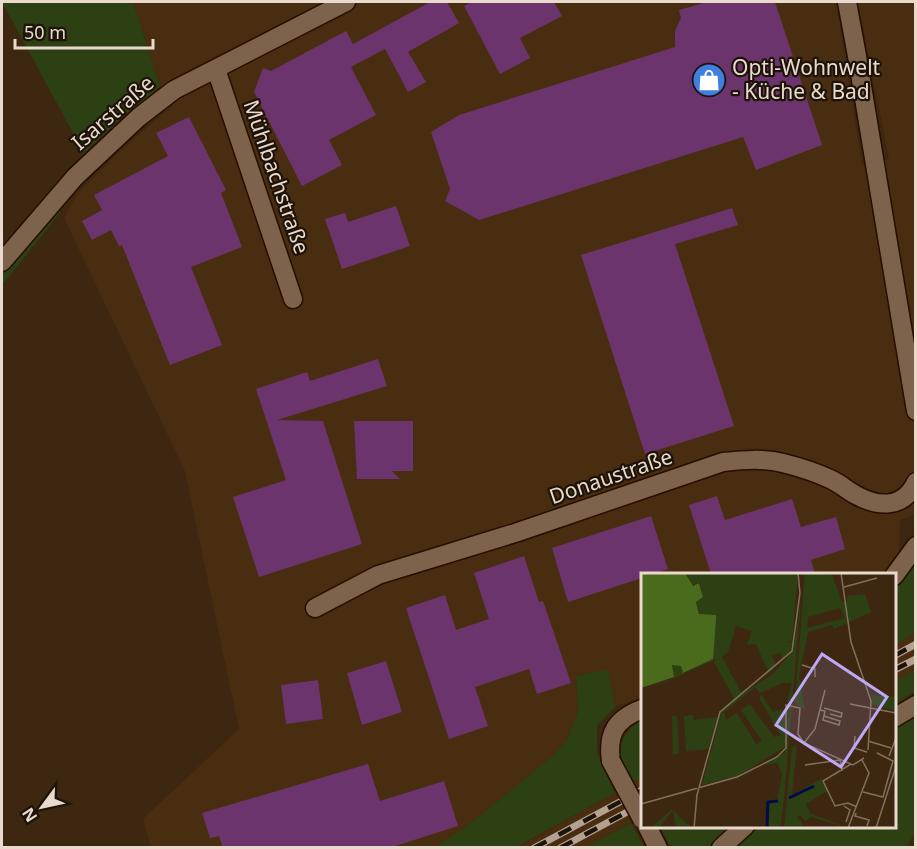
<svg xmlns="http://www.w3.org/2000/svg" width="917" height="849" font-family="'Noto Sans',sans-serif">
  <rect width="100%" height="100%" fill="#3e2711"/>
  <path fill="#492d10" d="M133 2H836L862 165 889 159 858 2H915V514L900 520 899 557 884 574H642V697L615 707 608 669 576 676 578 711 566 742 549 759 472 822 436 847H151L143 819 239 729 185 471 64 218 77 194 117 154 173 105 158 80Z
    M915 633V670L894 682V645Z
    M642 778V817L587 847 516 848Z"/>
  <path fill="#2d4013" d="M2 2H133L158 80 161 86 120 119 84 153Z
    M57 209H60V213L2 285V273Z
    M915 560V633L895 645V585Z
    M608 669 615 707 597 726V753L615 793 516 847H436L472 822 549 759 566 742 578 711 576 676Z
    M915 670V691L895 704V681Z
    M915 714V831L907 847 734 848 760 827 894 826 895 729Z
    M642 719V778L635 782C631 775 625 768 622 761 615 744 629 727 642 719Z
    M631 823 644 847H587Z
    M660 827H731L708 848 679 847 670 845Z"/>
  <path fill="#6c346c" d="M430 2H447L459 23 408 52 426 82 408 92 385 49 351 67 376 115 329 140 342 165 302 186 254 92 263 68 271 71 346 31 353 44Z
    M472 2H554L562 16 520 38 530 58 500 74 464 6Z
    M707 2H775L822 145 756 170 743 137 479 220 445 201 450 189 431 132 459 115 675 47V31L681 18 679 10Z
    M189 117 226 190 221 193 242 247 191 267 222 345 170 365 122 245 119 246 111 230 92 240 82 221 102 210 94 195 168 156 156 133Z
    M396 206 410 246 342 269 325 219 345 213 348 222Z
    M732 208 738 225 675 244 734 426 645 454 581 255Z
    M378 359 387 386 277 420 323 421 362 544 259 577 233 497 286 480 256 389 307 372 310 381Z
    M354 421H413V471H392L400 479H357Z
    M717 496 725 520 792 499 801 527 836 517 845 549 811 560 815 574H711L689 505Z
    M651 516 668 569 652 574H642V578L568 602 552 548Z
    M524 556 539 602 543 601 571 683 537 694 529 669 475 687 488 726 449 739 406 608 445 595 456 630 489 619 474 573Z
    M386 661 402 712 362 725 347 673Z
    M318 680 323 719 286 724 281 685Z
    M368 764 380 801 444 781 458 826 389 848H223L219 836 210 838 202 813Z"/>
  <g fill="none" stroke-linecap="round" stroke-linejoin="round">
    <g stroke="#240f00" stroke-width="21">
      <path id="street" d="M847 2 857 56 916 411
        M216 69 293 299
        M2 262 75 177 139 117 174 90 346 2
        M894 576 916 546
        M315 608 378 575 515 533 723 462C743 460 764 458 783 463 799 467 815 472 830 479 839 483 846 489 854 494 877 507 903 510 916 482
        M894 718 916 705
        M611 761C607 733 616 719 642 709
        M647 826 658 848
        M721 848 745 826"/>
    </g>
    <use href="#street" stroke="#7e634c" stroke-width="18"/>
    <g stroke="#b3a292" stroke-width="7">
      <path id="rail" d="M894 656 916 644
        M894 670 916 659
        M534 848 642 790
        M560 848 642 804"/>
    </g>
    <use href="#rail" stroke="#1d1309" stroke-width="4.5" stroke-dasharray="14" stroke-linecap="butt"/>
    <g stroke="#240f00" stroke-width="21" stroke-linecap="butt">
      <path id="street-bridge" d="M611 761 642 819"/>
    </g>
    <use href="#street-bridge" stroke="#7e634c" stroke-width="18"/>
  </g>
  <defs>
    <g id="shop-disc" transform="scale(1.725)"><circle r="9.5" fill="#3f7fe0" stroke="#1d1309"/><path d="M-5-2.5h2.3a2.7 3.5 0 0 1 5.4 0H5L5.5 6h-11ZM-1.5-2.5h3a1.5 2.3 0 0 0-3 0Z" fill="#fff"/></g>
  </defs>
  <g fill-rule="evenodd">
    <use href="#shop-disc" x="709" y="80"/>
  </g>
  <g text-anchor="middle" stroke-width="4.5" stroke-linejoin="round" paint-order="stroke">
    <g font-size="21" fill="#e9dacd" stroke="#1d1309" text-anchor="start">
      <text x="732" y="75">Opti-Wohnwelt<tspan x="732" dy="24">- Küche &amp; Bad</tspan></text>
    </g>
    <g font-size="21" fill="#e9dacd" stroke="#1d1309">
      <text transform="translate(113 113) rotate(-41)" y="7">Isarstraße</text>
      <text transform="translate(276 177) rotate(71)" y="7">Mühlbachstraße</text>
      <text transform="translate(611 477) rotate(-19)" y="7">Donaustraße</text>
    </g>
  </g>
  <g transform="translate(641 573)">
    <rect width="255" height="255" fill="#3e2711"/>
    <path d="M44 0H157L151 68 145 69H151L150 77 141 86 139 80 131 83 135 93 128 100 115 71 106 72 111 58 95 53 87 79 81 84 101 121 132 101 152 78 160 27 151 131 146 129 151 110H142L119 120 114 114 83 139 85 147 96 140 115 171 121 168 100 137 109 131 133 164 140 162 118 125 121 122 132 139 144 136V174L96 203 61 212 81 137 93 125 73 89 78 85 30 107 0 117 33 105 31 92H40L43 101 72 86 55 29 62 24 59 9 51 12ZM164 0 191 2 201 29H206V23L224 21 230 39 193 56 191 52 167 59 158 103 164 137 154 131ZM199 35 204 45 166 55 167 44ZM230 122 255 124V138L232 132ZM148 133H151L142 235 139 255H127L128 230 136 229 141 201 136 190 124 192 144 179ZM52 142 53 147 77 144 67 176 45 178 43 143ZM31 143H36L38 180 32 182ZM156 172 151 222 180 206 186 218 165 231 169 240 206 255 171 244 164 248 159 242 156 244 162 251 158 255H143L151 174ZM31 236 46 251 53 255H35L32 237 18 255H10Z" fill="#2d4013" fill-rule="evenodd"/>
    <path d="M0 0H44L52 13 58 10 62 24 55 29 58 41 75 42V47L72 86 42 100 40 93 31 92 33 104 0 115Z" fill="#4b6b1c"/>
    <path fill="none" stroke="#000c47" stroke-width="3" d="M148 225 173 213M126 254 127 229 137 228"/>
    <path fill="none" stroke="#826f5c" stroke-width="1.5" d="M200 0 210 69 230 128 227 177M203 14 236 5M161 92 174 96V104M184 117 174 156 163 170 212 192 223 185M209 131 255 140M183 135 201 140 200 144 189 141M179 137 184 138 182 147 198 152 199 148 183 143M214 163 213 175 226 179M227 168 250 175M248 183 255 165M210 191 182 208 194 233 207 230 216 234M164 192 199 187 201 198M222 219 242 224 252 188 236 180M0 231 96 204 136 184 145 175V132L159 135 157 161 164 172M203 233 209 237 205 249M215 240 214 243 228 247 226 253M53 255 56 222 79 139 151 78 159 20 157 0M207 255 228 200 221 187M235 255 255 193"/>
    <path fill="#bda9f5" fill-opacity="0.15" stroke="#bda9f5" stroke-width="3" d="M181 81 246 124 200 194 135 152Z"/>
    <rect width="255" height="255" fill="none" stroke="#e9dacd" stroke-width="3"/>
  </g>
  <rect width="917" height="849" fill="none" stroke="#e9dacd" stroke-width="6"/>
  <g transform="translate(42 807) rotate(237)" stroke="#1d1309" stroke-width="4.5" paint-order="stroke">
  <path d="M0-4.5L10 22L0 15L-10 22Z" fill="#e9dacd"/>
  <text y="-9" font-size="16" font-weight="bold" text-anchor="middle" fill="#e9dacd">N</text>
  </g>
  <path d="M15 39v9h138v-9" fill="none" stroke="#e9dacd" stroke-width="3"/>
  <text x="24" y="39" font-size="18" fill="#e9dacd" stroke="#1d1309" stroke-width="4.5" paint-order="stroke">50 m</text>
</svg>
